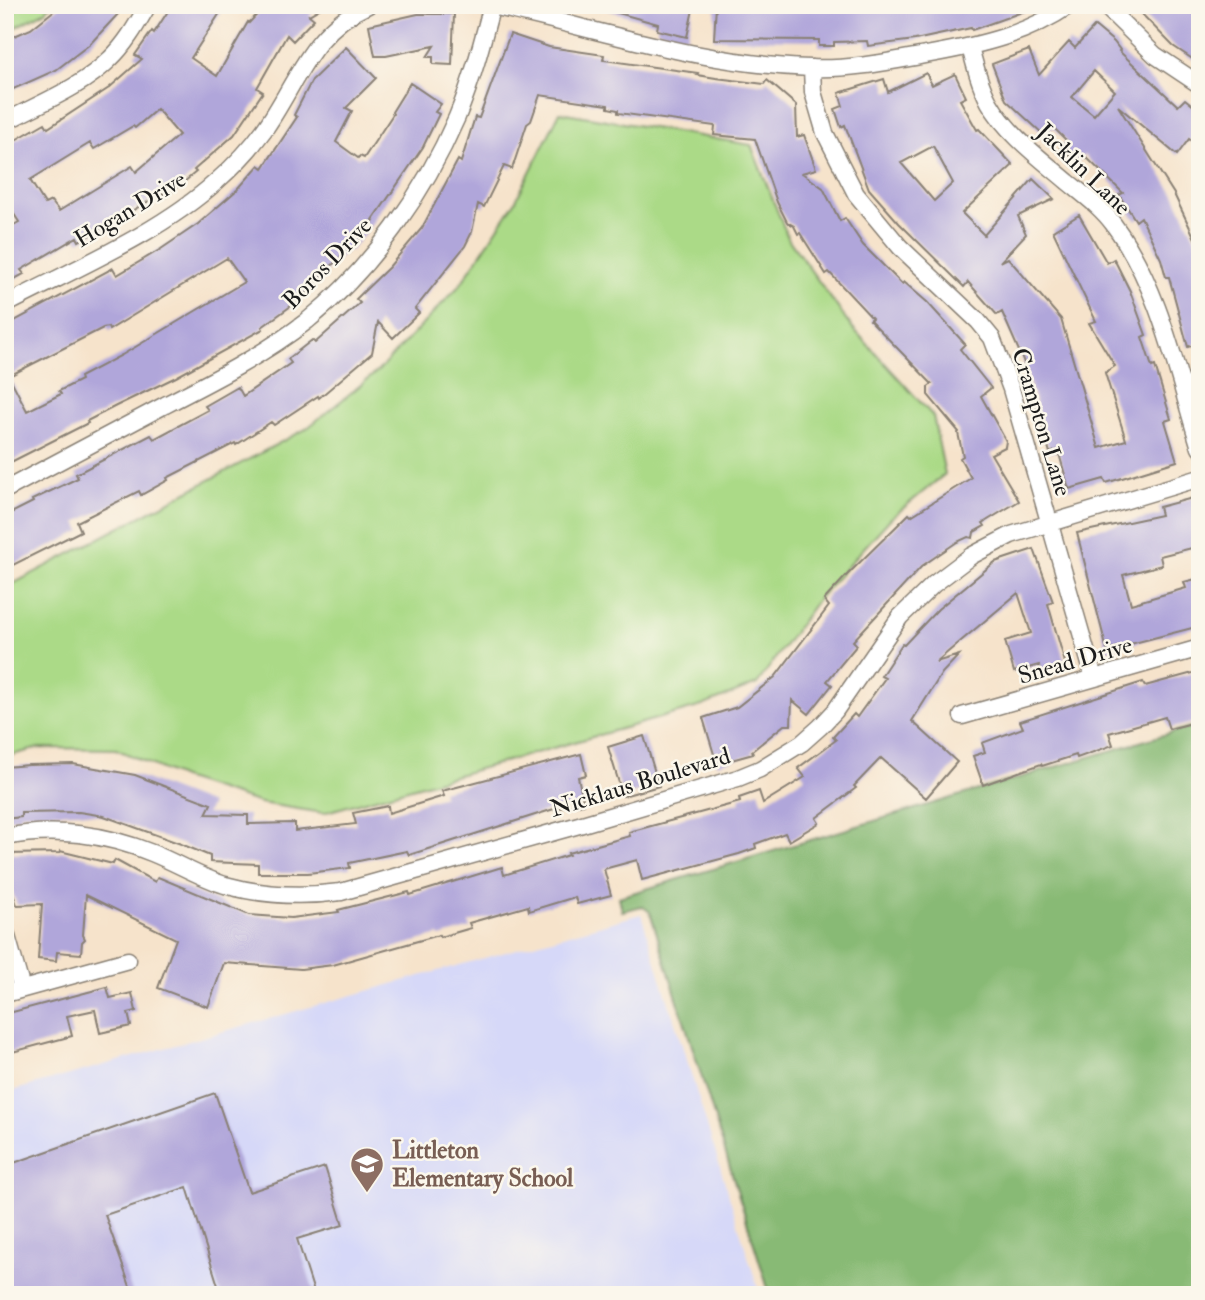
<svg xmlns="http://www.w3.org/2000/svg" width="1205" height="1300" font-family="'IM FELL Double Pica',serif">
  <rect width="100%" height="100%" fill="#fbf7ec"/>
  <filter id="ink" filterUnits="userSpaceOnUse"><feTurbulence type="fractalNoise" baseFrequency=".0143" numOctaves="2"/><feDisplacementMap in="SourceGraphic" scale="14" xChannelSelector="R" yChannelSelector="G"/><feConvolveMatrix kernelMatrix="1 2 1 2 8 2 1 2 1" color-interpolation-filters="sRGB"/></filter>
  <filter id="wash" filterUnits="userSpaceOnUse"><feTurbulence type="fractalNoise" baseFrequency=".00686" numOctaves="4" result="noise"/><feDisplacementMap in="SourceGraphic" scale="28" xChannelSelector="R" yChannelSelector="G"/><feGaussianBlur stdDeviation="1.57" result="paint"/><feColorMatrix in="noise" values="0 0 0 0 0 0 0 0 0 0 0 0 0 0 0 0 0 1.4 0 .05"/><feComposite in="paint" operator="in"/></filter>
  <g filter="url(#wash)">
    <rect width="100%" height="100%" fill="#f6e3cb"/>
    <path fill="#d6d8f8" d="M641 914 760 1295H5V1093Z"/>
    <path fill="#abda87" stroke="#647b52" stroke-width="2" d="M5 5H51L46 11 5 33Z
      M560 112 751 145 789 240 851 326 933 416 945 474 890 519 818 599 757 684 702 706 323 813 260 803 182 778 116 749 39 748 5 757V588L306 429 378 371 460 285 515 202Z"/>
    <path fill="#88ba74" stroke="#526b48" stroke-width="2" d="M1200 724V1295H770L650 912 642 906 622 911 619 897Z"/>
    <g id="blocks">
      <path fill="#b0a6da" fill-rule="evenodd" d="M61 5H110L119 13 90 44 56 70 9 91 5 81V40L31 29Z
        M172 5H225L191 58 217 76 248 22 249 23 266 5H326L309 15 314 19 293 41 287 35 257 88 263 92 234 135 194 170 196 172 166 197 163 193 79 241 77 237 21 270 24 274 5 284V230L19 222 5 200V146L45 123 48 128 109 88 142 59 135 55 152 31 154 33ZM157 109 179 135 136 172 132 166 59 211 51 201 45 204 30 180 90 143 94 149 133 126 135 128Z
        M607 5H694L687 37 657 30 658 24 607 10Z
        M716 5H1035L1036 7 972 30 971 28 915 40 868 46 867 41 834 42V46H819V40L714 39Z
        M1133 5H1200V64L1173 46Z
        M418 14H454L452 65 433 64V57H427L434 46 386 56H375L369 25Z
        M1095 26 1114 42 1120 50 1119 51 1178 106 1185 99 1200 111V148L1189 139 1177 155 1118 106 1174 194 1200 249V343L1188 347 1169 277H1166L1161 259 1141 217 1136 221 1119 195 1123 193 1084 155 1078 162 1060 148 1067 141 1053 127 1044 135 1006 100 992 64 1029 50 1039 75 1069 42 1075 48ZM1094 71 1115 91 1094 115 1072 97Z
        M510 34 549 47 604 55 603 60 698 73 697 75 716 78 764 84 767 80 796 105 797 137 804 135 816 169 802 173 823 188 840 221 845 218 863 245 902 284 904 282 927 302 965 344 960 349 991 388 981 396 1006 441 1005 447 991 454 1019 501 983 523 985 526 974 532 973 538 968 537 957 542 922 566 853 641 857 645 827 681 832 685 809 714 792 700 791 725H784L752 751 753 754 717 764 703 718 737 707 775 677 829 606 824 600 846 576 909 514 911 516 971 478 960 458 963 456 958 433 959 432 928 395V387L932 384 870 320 872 318 829 272 826 274 800 233 798 234 794 226 787 222 777 202 755 139 714 135 715 126 618 113V110L608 108V105L540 95 531 121 527 124 512 169 504 166 484 207 478 204 472 232 465 246 415 309 419 313 393 338 378 322 372 353 319 398 318 396 274 425 271 422 236 445 235 443 167 478 168 480 141 495 139 491 77 522 81 531 5 569V516L33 502 32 500 78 478 76 474 151 435 154 439 208 410 205 406 238 387 243 396 291 363 288 359 312 340 315 343 360 303 356 299 389 267 422 228 458 160 461 162 475 117 479 118Z
        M346 47 376 78 346 108 352 111 336 142 358 158 360 156 364 158 393 114 392 112 410 83 441 104 435 112 439 114 423 147 373 220 374 221 351 251 349 249 319 278 320 279 302 298 262 327 263 329 176 377 116 406 87 421 88 423 5 465V326L113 268 117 275 161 249 198 224 238 189 259 165 263 168 297 117 294 115 312 80ZM227 258 244 282 122 355 80 377 81 380 59 391 61 394 27 411 9 376 103 328 108 327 109 330Z
        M926 73 932 85 955 74 966 97 960 100 977 130 979 129 1013 165 962 213 984 235 1033 179 1054 199 1018 216 1026 234 1000 262 1008 258 1061 319 1099 448 1126 440 1105 373 1115 366 1089 323 1096 321 1053 231 1079 215 1107 263 1114 259 1130 291 1146 335 1142 337 1152 367 1155 366 1171 419 1165 421 1177 461 1106 483 1104 479 1069 489 1058 450 1050 453 1023 360 1002 312 997 315 968 282 964 287 899 223 869 189 845 125 841 127 835 109 843 106 839 93 884 79 888 92ZM933 146 953 183 934 201 901 163Z
        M1200 496V546L1160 556 1162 565 1123 575 1131 604 1186 588 1184 582 1200 578V626L1107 650 1077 533 1161 515 1159 507Z
        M1034 549 1053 602 1048 604 1066 666 1041 673 1039 665 1014 672 1005 641 1031 633 1018 593 936 662 959 655 942 673 912 721 957 762 926 798 881 758 854 786 856 788 816 818 819 823 789 841 785 833 755 844 756 848 739 854 642 880 637 860 604 869 611 895 577 904 575 897 529 911 528 906 469 923 471 928 440 937 439 935 333 965 301 969 224 963 208 1007 158 988 176 939 86 895 83 935 85 939 82 942 81 954 57 952 56 961 38 959 42 904 17 905 9 883 7 854 60 853V851L113 864 115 860 155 882 158 877 249 915 291 918 339 912 338 910 409 892 410 895 502 867 504 875 569 855 568 853 630 836 629 832 740 802 739 798 759 791 763 803 805 777 798 768 836 740 833 737 854 714 857 717 885 678 881 676 902 644 904 645 938 609 995 562Z
        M1200 671V721L1169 729 1165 717 1109 733 1113 745 1077 758 1076 755 1042 766 1041 764 983 785 973 756 985 752 982 743 1023 728 1020 721 1143 682 1145 686Z
        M644 736 659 786 623 796 608 747Z
        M581 754 586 775 578 777 584 804 554 809 409 855 407 851 349 863 350 868 308 873H258V864L210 862V856L181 844 104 816 79 812 21 813V817L5 819V767L29 765 73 764 135 775 211 804 206 814 248 815V824L295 823V831L356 824 353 813 388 806 389 813 444 796 442 791Z
        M107 987 110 998 132 993 136 1011 128 1013 131 1026 100 1033 95 1010 67 1016 72 1036 5 1054V1014Z
        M215 1093 249 1192 325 1167 343 1225 297 1239 315 1295H221L187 1187 105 1215 133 1295H5V1166Z"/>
    </g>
  </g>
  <g filter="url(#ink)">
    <use href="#blocks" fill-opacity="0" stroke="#898074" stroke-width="2"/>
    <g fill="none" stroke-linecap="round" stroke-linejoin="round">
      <g stroke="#898074" stroke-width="19">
        <path id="street" d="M487 5C597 28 696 64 810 68 850 70 892 61 931 54 981 45 1028 34 1070 5
          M1104 5 1155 55 1200 85
          M970 47C975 66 980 85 989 102 1007 134 1040 158 1068 182 1084 195 1102 208 1114 225 1160 287 1177 374 1200 448
          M812 68 813 92 825 133 856 194 900 247 978 321 992 338 1011 389 1094 678
          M5 122C40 103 81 88 110 59 126 44 137 24 148 5
          M5 305C74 269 160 233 217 181 234 166 251 148 264 130 298 82 310 31 368 5
          M5 490C59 461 112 433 165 405 214 380 263 355 307 321 372 268 424 193 457 117 472 81 482 43 492 5
          M962 716 1200 648
          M5 837C54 827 106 834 152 853 177 863 199 877 225 885 264 896 302 897 341 892L579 825 738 778 760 769 802 743 820 727 835 711 900 617 934 584 971 556 1011 535 1200 478
          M5 929 22 989
          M5 994 128 960"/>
      </g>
      <use href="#street" stroke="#fff" stroke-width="16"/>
    </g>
  </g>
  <defs>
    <g id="school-pin" transform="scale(1.75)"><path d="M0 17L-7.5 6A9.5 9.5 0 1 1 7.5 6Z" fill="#8d6e63" stroke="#fbf7ec"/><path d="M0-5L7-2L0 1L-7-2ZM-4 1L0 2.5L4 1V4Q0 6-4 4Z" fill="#fff"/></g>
  </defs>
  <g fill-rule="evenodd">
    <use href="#school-pin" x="367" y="1164"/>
  </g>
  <g text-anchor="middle" stroke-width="5" stroke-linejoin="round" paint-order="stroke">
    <g font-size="24" fill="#1c1c1c" stroke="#fbf7ec">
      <text transform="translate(1084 169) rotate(44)" y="8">Jacklin Lane</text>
      <text transform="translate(130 209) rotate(-31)" y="8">Hogan Drive</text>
      <text transform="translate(327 263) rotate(-46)" y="8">Boros Drive</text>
      <text transform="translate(1042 422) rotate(73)" y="8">Crampton Lane</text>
      <text transform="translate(1075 660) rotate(-16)" y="8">Snead Drive</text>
      <text transform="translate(640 782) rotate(-17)" y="8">Nicklaus Boulevard</text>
    </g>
    <g font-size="24" font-weight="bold" fill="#785e54" stroke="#fbf7ec" text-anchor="start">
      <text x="392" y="1158">Littleton<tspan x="392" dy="28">Elementary School</tspan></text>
    </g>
  </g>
  <rect width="1205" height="1300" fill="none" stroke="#fbf7ec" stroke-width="28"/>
</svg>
